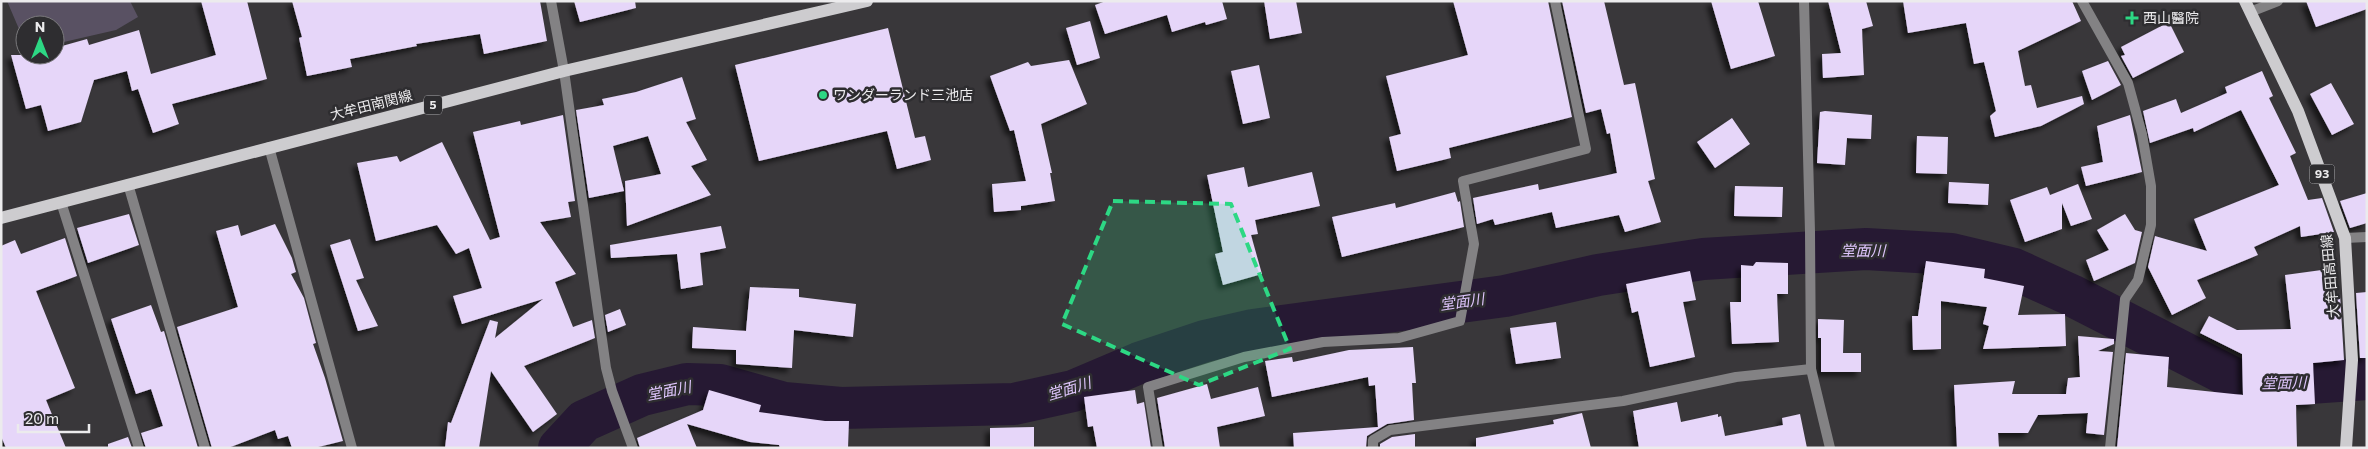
<svg xmlns="http://www.w3.org/2000/svg" width="2368" height="449" font-family="Commissioner,'Noto Sans JP',sans-serif">
  <defs>
    <filter id="shadow"><feDropShadow dx="-4.5" dy="4.5" stdDeviation="2.5" flood-color="#0009"/></filter>
  </defs>
  <rect width="100%" height="100%" fill="#39373a"/>
  <path fill="#595163" d="M7 1H130L138 17 116 30 55 44V25H25V43Z"/>
  <g fill="none" stroke-linecap="round" stroke-linejoin="round">
    <path stroke="#261933" stroke-width="42" d="M559 448 584 421 642 395 687 384 720 385 784 403 841 408 1014 404 1073 391 1139 363 1205 341 1253 330 1505 296 1598 275 1703 259 1866 249 1951 254 2014 269 2071 295 2241 382 2269 386 2367 379"/>
  </g>
  <path fill="#e6d6f9" filter="url(#shadow)" d="M201 1H247L267 79 172 104 179 124 153 133 138 89 132 91 127 71 94 80 81 122 48 131 41 105 26 109 11 55H55V48L87 39 89 45 139 30 151 74 216 55Z
    M292 1H540L547 41 484 54 480 34 416 44 417 46 350 59 352 67 307 76 299 38 302 37Z
    M574 1H635L636 8 580 22Z
    M1106 1H1222L1227 19 1206 25 1205 22 1172 32 1167 15 1105 34 1095 5Z
    M1264 1H1296L1302 33 1270 39Z
    M1453 1H1548L1572 117 1449 148 1451 158 1397 171 1389 137 1401 134 1386 76 1468 55Z
    M1562 1H1604L1624 85 1635 83 1655 179 1648 181 1661 222 1625 232 1619 215 1556 228 1552 212 1495 225 1493 219 1477 224 1473 198 1538 184 1539 190 1617 173 1610 133 1607 134 1601 109 1586 113Z
    M1711 1H1758L1775 56 1731 69Z
    M1828 1H1866L1873 26 1862 29 1864 75 1823 78 1822 54 1841 53Z
    M1903 1H2072L2081 21 2018 51 2025 86 2031 85 2037 108 2082 96 2084 104 2041 126 1995 137 1990 116 1996 111 1984 62 1974 64 1966 23 1908 33Z
    M2306 1H2367V9L2316 27Z
    M1090 21 1100 58 1077 65 1066 28Z
    M2169 22 2184 52 2133 78 2121 56 2125 55 2121 47Z
    M888 28 915 138 925 136 931 160 897 169 887 131 759 161 735 65Z
    M1069 60 1087 104 1041 124 1052 173H1050L1055 201 1021 206V210L994 212 992 184 1026 181 1014 130 1010 131 990 76 1028 62 1031 66Z
    M2108 61 2121 85 2092 100 2082 71Z
    M1259 65 1270 118 1243 124 1231 71Z
    M2262 71 2273 96 2269 98 2296 153 2290 156 2308 200 2322 198 2334 232 2301 237 2300 226 2254 247 2258 255 2197 280 2206 298 2172 315 2148 267 2155 236 2207 251 2194 219 2279 185 2241 110 2194 132 2193 128 2150 143 2143 111 2176 99 2181 113 2227 93 2225 87Z
    M682 77 696 119 686 122 707 160 691 166 711 195 627 226 625 181 661 174 648 136 613 146 624 191 589 198 576 110 604 105 602 99 636 92Z
    M2331 83 2354 124 2332 135 2310 94Z
    M1825 111 1872 115 1871 139 1847 138 1845 165 1817 163 1820 112Z
    M563 115 575 201 568 202 571 217 540 222 576 274 555 282 573 327 592 320 595 338 524 366 557 414 533 432 491 371 479 448H445L448 422 451 423 490 320 498 322 495 338 543 299 462 324 453 296 482 288 469 248 456 254 437 225 376 241 357 163 397 156 400 162 442 142 490 240 500 237 473 132 520 121 521 125Z
    M2130 115 2142 172 2086 186 2081 167 2103 162 2097 126Z
    M1732 118 1750 144 1715 168 1697 142Z
    M1917 136 1948 137 1947 174 1916 173Z
    M1244 167 1248 187 1312 172 1320 206 1255 220 1258 234 1251 235 1262 274 1223 285 1215 254 1223 252 1207 175Z
    M1949 182 1989 184 1988 205 1948 203Z
    M2078 184 2092 219 2071 226 2062 203V229L2025 242 2010 200 2047 187 2050 195Z
    M1735 186 1783 187 1782 217 1734 216Z
    M1455 192 1458 202 1460 201 1464 227 1342 257 1332 217 1395 203 1396 208Z
    M2367 193V223L2350 228 2340 201Z
    M129 214 139 245 88 263 77 228Z
    M2125 214 2135 230 2142 232 2135 263 2094 281 2086 260 2109 250 2097 230Z
    M275 224 292 258 296 272 291 274 304 298 316 343 313 344 325 378 343 441 314 448H292L288 436 278 439 275 430 228 448H212L177 327 238 307 216 231 238 225 241 236Z
    M721 226 726 248 700 253 703 285 681 289 677 254 611 258 610 245Z
    M65 238 77 276 36 291 75 388 46 400 66 448H6L1 436V246L15 240 21 254Z
    M350 239 364 278 356 280 378 326 358 331 330 245Z
    M1926 261 1985 269 1984 278 2024 286 2018 315 2065 314 2066 346 1983 349 1989 326 1983 324 1987 307 1941 301V349L1913 350 1912 316H1918Z
    M1756 262 1788 263V294H1777L1779 342 1732 344 1730 302H1741V265L1753 266Z
    M2329 269 2332 295 2340 294 2344 360 2313 363 2315 404 2296 405 2297 448H2117L2126 353 2169 357 2167 387 2243 395 2242 354 2200 333 2209 316 2237 330 2291 329 2285 275Z
    M1690 271 1696 300 1683 302 1695 357 1650 367 1638 311 1632 313 1626 284Z
    M750 287 799 289V297L856 304 853 337 794 330 792 368 736 364V350L692 348 693 327 746 331Z
    M2367 292V358H2360L2356 293Z
    M151 305 161 332 164 331 198 448H146L141 433 163 426 151 389 136 394 111 319Z
    M620 309 626 325 608 332 605 315Z
    M1818 319 1844 320 1843 353H1861V372H1821V338H1818Z
    M1556 322 1561 358 1516 364 1510 328Z
    M2078 336 2114 339V344L2098 351 2113 352 2104 435 2086 433 2088 413 2038 415 2028 433H1998L1999 448H1957L1954 385 2015 381 2012 394H2066L2068 378 2080 377Z
    M1413 347 1416 383H1412L1414 420 1387 424 1367 436 1366 448H1294L1293 433 1378 427 1375 385 1369 386 1368 377 1272 397 1265 361 1292 357 1293 362 1349 350Z
    M1207 384 1211 399 1258 387 1265 416 1217 427 1220 448H1165L1157 398Z
    M709 390 761 405 759 412 825 421H849L848 448H780L779 445 750 442 687 424 697 448H640L637 438 703 410Z
    M1135 390 1137 404 1144 402 1151 448H1097L1093 426 1088 427 1084 397Z
    M1677 402 1681 422 1718 414V417L1721 416 1725 436 1783 425 1782 418 1800 414 1807 448H1639L1633 411Z
    M1582 413 1591 448H1476V438L1554 424 1553 420Z
    M1034 427V448H990V428Z
    M1415 434V448H1380V444L1392 437Z
    M128 437 132 448H108V444Z"/>
  <g fill="none" stroke-linecap="round" stroke-linejoin="round">
    <path stroke="#838284" stroke-width="10" d="M1373 448V440L1390 430 1623 401 1736 377 1811 369"/>
    <path stroke="#838284" stroke-width="10" d="M551 1 564 71 606 368 612 391 633 448
      M1804 1 1810 232 1811 369 1830 448
      M2082 1 2128 83 2142 134 2151 186V225L2138 280 2125 299 2110 448
      M2250 12 2278 1
      M269 147 352 448
      M128 184 205 448
      M61 202 139 448
      M2345 238 2367 237
      M1158 448 1148 387 1244 357 1323 342 1399 338 1460 321 1474 244 1463 181 1586 149 1555 1"/>
    <path stroke="#cdcccf" stroke-width="12" d="M2245 1 2298 111 2345 238 2352 360 2346 448
      M1 218 564 71 867 1"/>
  </g>
  <path fill="#2dd884" fill-opacity="0.2" stroke="#2dd884" stroke-width="4" stroke-dasharray="10 6" stroke-linejoin="round" d="M1113 201 1231 204 1290 349 1199 385 1062 324Z"/>
  <g fill="#2dd884" stroke="#2e2d30" stroke-width="2">
    <path d="M2129.5 10.5h5v5h5v5h-5v5h-5v-5h-5v-5h5z"/>
    <circle cx="823" cy="95" r="5"/>
  </g>
  <g text-anchor="middle" stroke-width="5" stroke-linejoin="round" paint-order="stroke">
    <g fill="#2e2d30" stroke="#b3b2b4" stroke-width="1">
      <rect x="424" y="95.5" width="18" height="19" rx="4"/>
      <rect x="2309.5" y="164.5" width="25" height="19" rx="4"/>
    </g>
    <g font-size="12" font-weight="bold" fill="#ecebed">
      <text x="433" y="109">5</text>
      <text x="2322" y="178">93</text>
    </g>
    <g font-size="14" fill="#ecebed" stroke="#2e2d30" text-anchor="start">
      <text x="2143" y="23">西山醫院</text>
      <text x="833" y="100">ワンダーランド三池店</text>
    </g>
    <g font-size="14" fill="#ecebed" stroke="#2e2d30">
      <text transform="translate(371 105) rotate(-14)" y="5">大牟田南関線</text>
      <text transform="translate(2330 276) rotate(-95)" y="5">大牟田高田線</text>
    </g>
    <g font-size="15" font-style="italic" fill="#dec5fc" stroke="#2e2d30">
      <text x="1863" y="256">堂面川</text>
      <text transform="translate(1462 302) rotate(-8)" y="5">堂面川</text>
      <text transform="translate(2284 383) rotate(-1)" y="5">堂面川</text>
      <text transform="translate(1069 389) rotate(-17)" y="5">堂面川</text>
      <text transform="translate(669 391) rotate(-11)" y="5">堂面川</text>
    </g>
  </g>
  <rect width="2368" height="449" fill="none" stroke="#ecebed" stroke-width="5"/>
  <g transform="translate(40 40)"><circle r="24" fill="#2e2d30" stroke="#7a797c"/>
  <path d="M0-4L9 19L0 12L-9 19Z" fill="#2dd884"/>
  <text y="-8" font-size="14" font-weight="bold" text-anchor="middle" fill="#ecebed">N</text>
  </g>
  <path d="M18 424v8h71v-8" fill="none" stroke="#ecebed" stroke-width="2.5"/>
  <text x="25" y="424" font-size="15" fill="#ecebed" stroke="#2e2d30" stroke-width="4" paint-order="stroke">20 m</text>
</svg>
